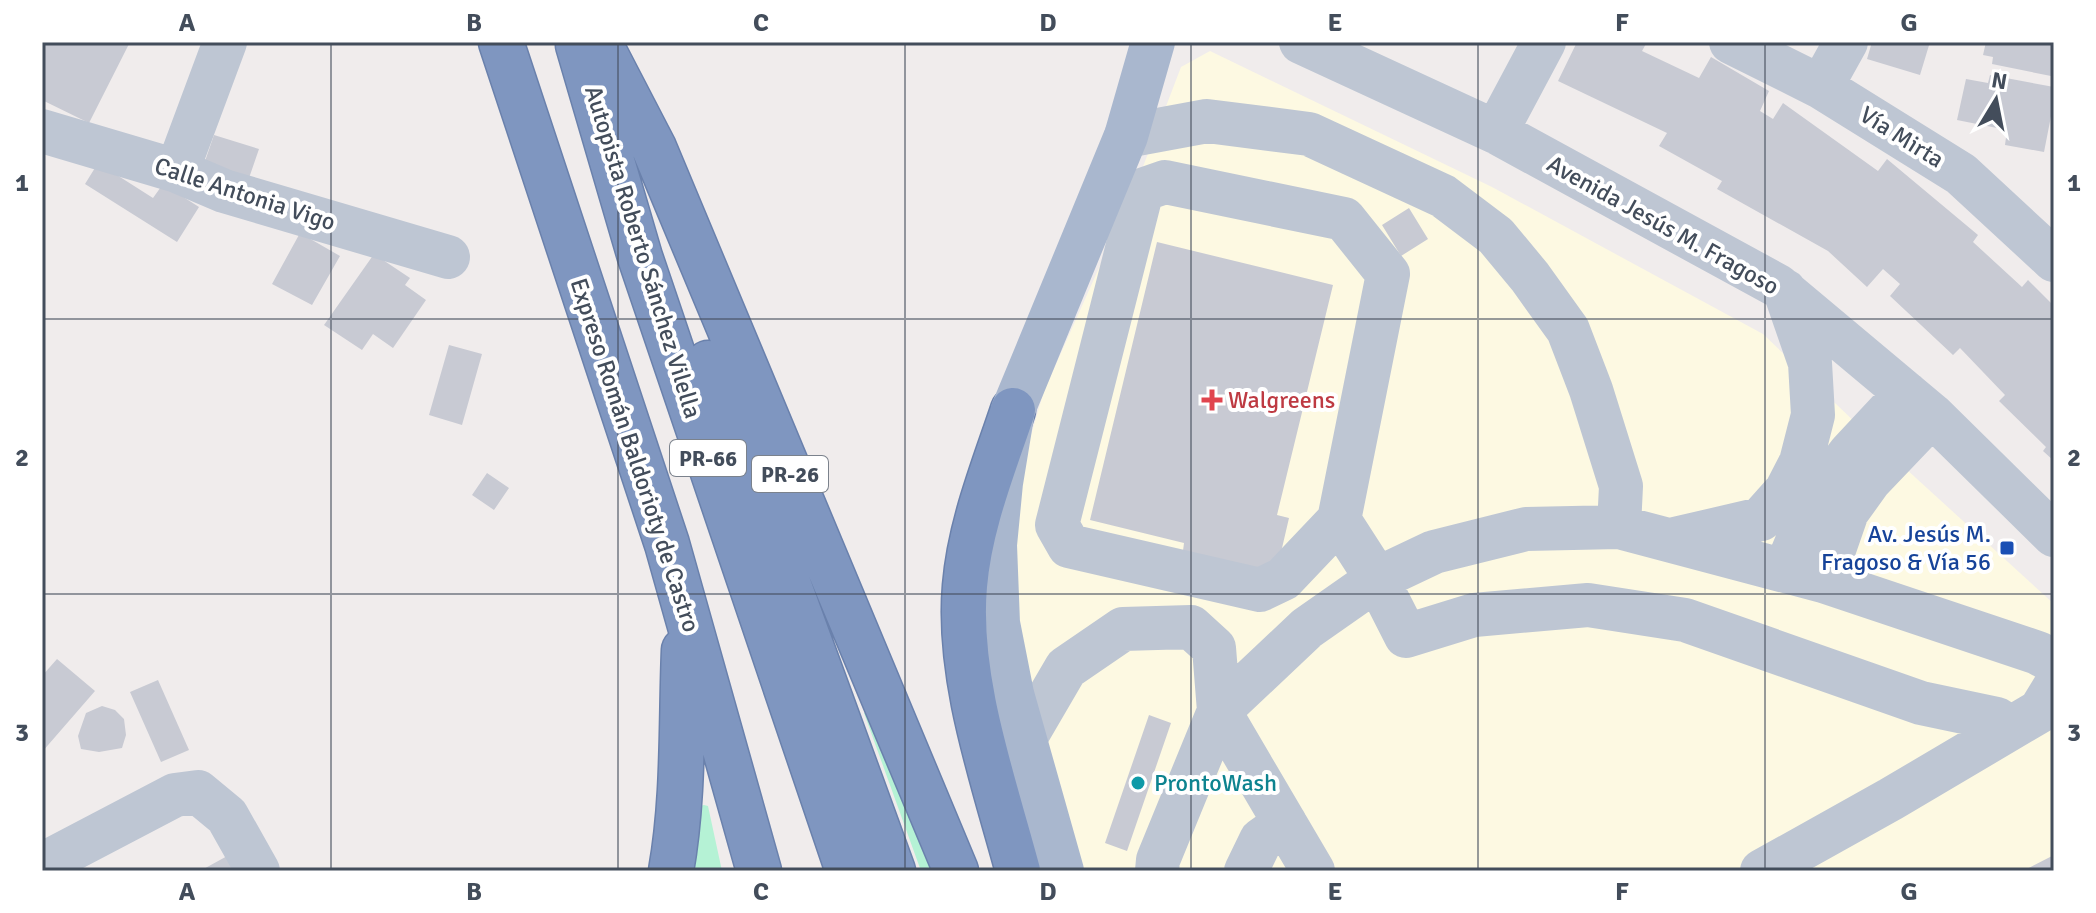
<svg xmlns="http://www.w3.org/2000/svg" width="2096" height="913" font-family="Signika,sans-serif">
  <rect width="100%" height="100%" fill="#f0ecec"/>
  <path fill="#fdf9e2" d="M1210 51 1492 187 1763 334 1859 426 2054 604V871H1081L1008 616 1011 503 1044 391 1136 185 1181 67Z"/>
  <path fill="#b5f2d5" d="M761 467 944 871H921L864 713 867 712Z
    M704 805 708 806 722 871H683L700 806Z"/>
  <path fill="#c8cad3" d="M42 42H130L89 123 42 100Z
    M1577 42H1647L1642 51 1699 78 1711 57 1769 91 1760 111 1773 119 1783 103 1878 171 1887 159 1978 235 1973 242 2022 287 2028 280 2054 306V461L2043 451 2046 447 1999 401 2005 395 1960 348 1953 355 1890 296 1900 284 1883 269 1867 287 1828 251 1717 189 1722 181 1659 146 1667 133 1558 81Z
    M1872 42H1930L1920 75 1867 59Z
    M1986 42H2054V69L2051 76 1992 64 1993 57 1983 55Z
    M1990 75 2054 87V101L2044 152 2005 145 2007 130 1957 120 1966 79 1988 83Z
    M214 135 259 149 249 178 204 164Z
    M98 163 153 198 163 184 199 207 177 242 85 184Z
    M1409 208 1428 239 1401 256 1382 225Z
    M300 233 340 256 312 305 272 284Z
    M1157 242 1333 285 1277 515 1289 518 1276 574 1183 551 1184 543 1090 520Z
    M374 254 410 278 405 285 426 300 393 348 373 334 362 350 324 325Z
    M449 345 482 354 462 425 429 415Z
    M487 473 509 488 494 510 472 495Z
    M57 659 95 691 42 752V676Z
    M158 680 189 750 161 762 130 692Z
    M102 706 115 710 124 719 126 735 122 748 99 752 81 749 78 736 86 713Z
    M1149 715 1171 723 1127 851 1105 843Z
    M229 855 238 871H200Z
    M2054 855V871H2023Z"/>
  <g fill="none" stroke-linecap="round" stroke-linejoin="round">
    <g stroke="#6a81ac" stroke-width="47">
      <path id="highway" d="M501 42 667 544 759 871
        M599 42 654 148 956 871
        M578 45 640 257 848 871
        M708 363 893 871
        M1013 410C994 467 970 525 965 586 957 679 994 781 1018 871
        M671 871C684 798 681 724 684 650"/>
    </g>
    <path stroke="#bec6d3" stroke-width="44" d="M1301 42 1496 132 1778 286 1932 415 2054 535
      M1731 42 1821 87 1961 174 2054 260
      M1821 87 1846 42
      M42 131 177 171 224 191 448 257
      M1496 132 1544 42
      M1126 136 1207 121 1309 134 1443 196 1496 236 1530 277 1568 330 1591 390 1621 486 1619 527
      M177 171 225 42
      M1339 520 1283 579 1260 590 1069 546 1057 525 1142 190 1165 182 1344 219 1388 274 1339 520 1377 579 1406 636 1474 615 1588 605 1685 620 1921 703 1997 719 2009 729
      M1675 539 1761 519 1786 491 1801 462 1813 415 1810 363 1785 291
      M1785 571 1814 501 1850 453 1906 393
      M1823 581 1847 512 1870 480 1932 415
      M1024 740 1066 668 1123 629 1191 627 1214 648 1219 711 1313 871
      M42 871 51 860 175 795 198 792 227 816 258 871
      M1157 871 1158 860 1219 711 1307 628 1377 579 1434 552 1526 529 1619 527 1823 581 2038 653 2054 662
      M1246 871 1261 840 1285 823
      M1762 871 1891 799 2040 711 2054 688"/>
    <path stroke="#a9b7ce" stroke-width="44" d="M1062 871 1012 694 998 623 995 545 1001 483 1013 410 1126 136 1153 42"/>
    <use href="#highway" stroke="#7f96c0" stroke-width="44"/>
  </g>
  <path fill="none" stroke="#434d5b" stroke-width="2" stroke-opacity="0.55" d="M331 42V871M618 42V871M905 42V871M1191 42V871M1478 42V871M1765 42V871M42 319H2054M42 594H2054"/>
  <path fill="#e0444e" stroke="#fff" stroke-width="3" d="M1208 388h8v8h8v8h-8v8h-8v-8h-8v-8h8z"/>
  <rect fill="#1a4fb4" stroke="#fff" stroke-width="3" x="1999" y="540" width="16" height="16" rx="4"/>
  <circle fill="#0f9aa8" stroke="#fff" stroke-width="3" cx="1138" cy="783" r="8"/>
  <g text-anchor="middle" stroke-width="8" stroke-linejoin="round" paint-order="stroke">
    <g fill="#fff" stroke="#7b828c" stroke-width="2">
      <rect x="670" y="440" width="76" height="36" rx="6"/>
      <rect x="752" y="456" width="76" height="36" rx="6"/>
    </g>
    <g font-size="22" font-weight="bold" fill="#434d5b">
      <text x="708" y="466">PR-66</text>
      <text x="790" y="482">PR-26</text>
    </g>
    <g font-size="24" fill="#434d5b" stroke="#fff">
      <text transform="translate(1902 137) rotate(32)" y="8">Vía Mirta</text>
      <text transform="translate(245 194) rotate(18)" y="8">Calle Antonia Vigo</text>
      <text transform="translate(1663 225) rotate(29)" y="8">Avenida Jesús M. Fragoso</text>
      <text transform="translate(643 252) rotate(73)" y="8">Autopista Roberto Sánchez Vilella</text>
      <text transform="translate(635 455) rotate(72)" y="8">Expreso Román Baldorioty de Castro</text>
    </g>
    <g font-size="24" fill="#be3a42" stroke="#fff" text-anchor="start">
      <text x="1228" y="408">Walgreens</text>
    </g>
    <g font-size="24" fill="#164399" stroke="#fff" text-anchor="end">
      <text x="1991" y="542">Av. Jesús M.<tspan x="1991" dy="28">Fragoso &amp; Vía 56</tspan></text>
    </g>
    <g font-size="24" fill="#0d838f" stroke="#fff" text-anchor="start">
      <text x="1154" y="791">ProntoWash</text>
    </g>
  </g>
  <rect width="2096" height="913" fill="none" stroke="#ffffff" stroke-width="88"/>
  <g transform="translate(1996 100) rotate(10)" stroke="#ffffff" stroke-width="6" paint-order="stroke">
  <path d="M0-6L14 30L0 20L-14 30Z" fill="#434d5b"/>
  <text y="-12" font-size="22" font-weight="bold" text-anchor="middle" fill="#434d5b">N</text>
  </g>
  <rect x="44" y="44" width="2008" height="825" fill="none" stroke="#434d5b" stroke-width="3"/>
  <g font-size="26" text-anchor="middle" font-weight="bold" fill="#434d5b">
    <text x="187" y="31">A</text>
    <text x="474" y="31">B</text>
    <text x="761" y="31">C</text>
    <text x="1048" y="31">D</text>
    <text x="1335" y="31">E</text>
    <text x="1622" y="31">F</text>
    <text x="1909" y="31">G</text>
    <text x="22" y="191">1</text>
    <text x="2074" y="191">1</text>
    <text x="22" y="466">2</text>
    <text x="2074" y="466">2</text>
    <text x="22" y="741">3</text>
    <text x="2074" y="741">3</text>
    <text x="187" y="900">A</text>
    <text x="474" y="900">B</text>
    <text x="761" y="900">C</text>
    <text x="1048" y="900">D</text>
    <text x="1335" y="900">E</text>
    <text x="1622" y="900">F</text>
    <text x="1909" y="900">G</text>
  </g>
</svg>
